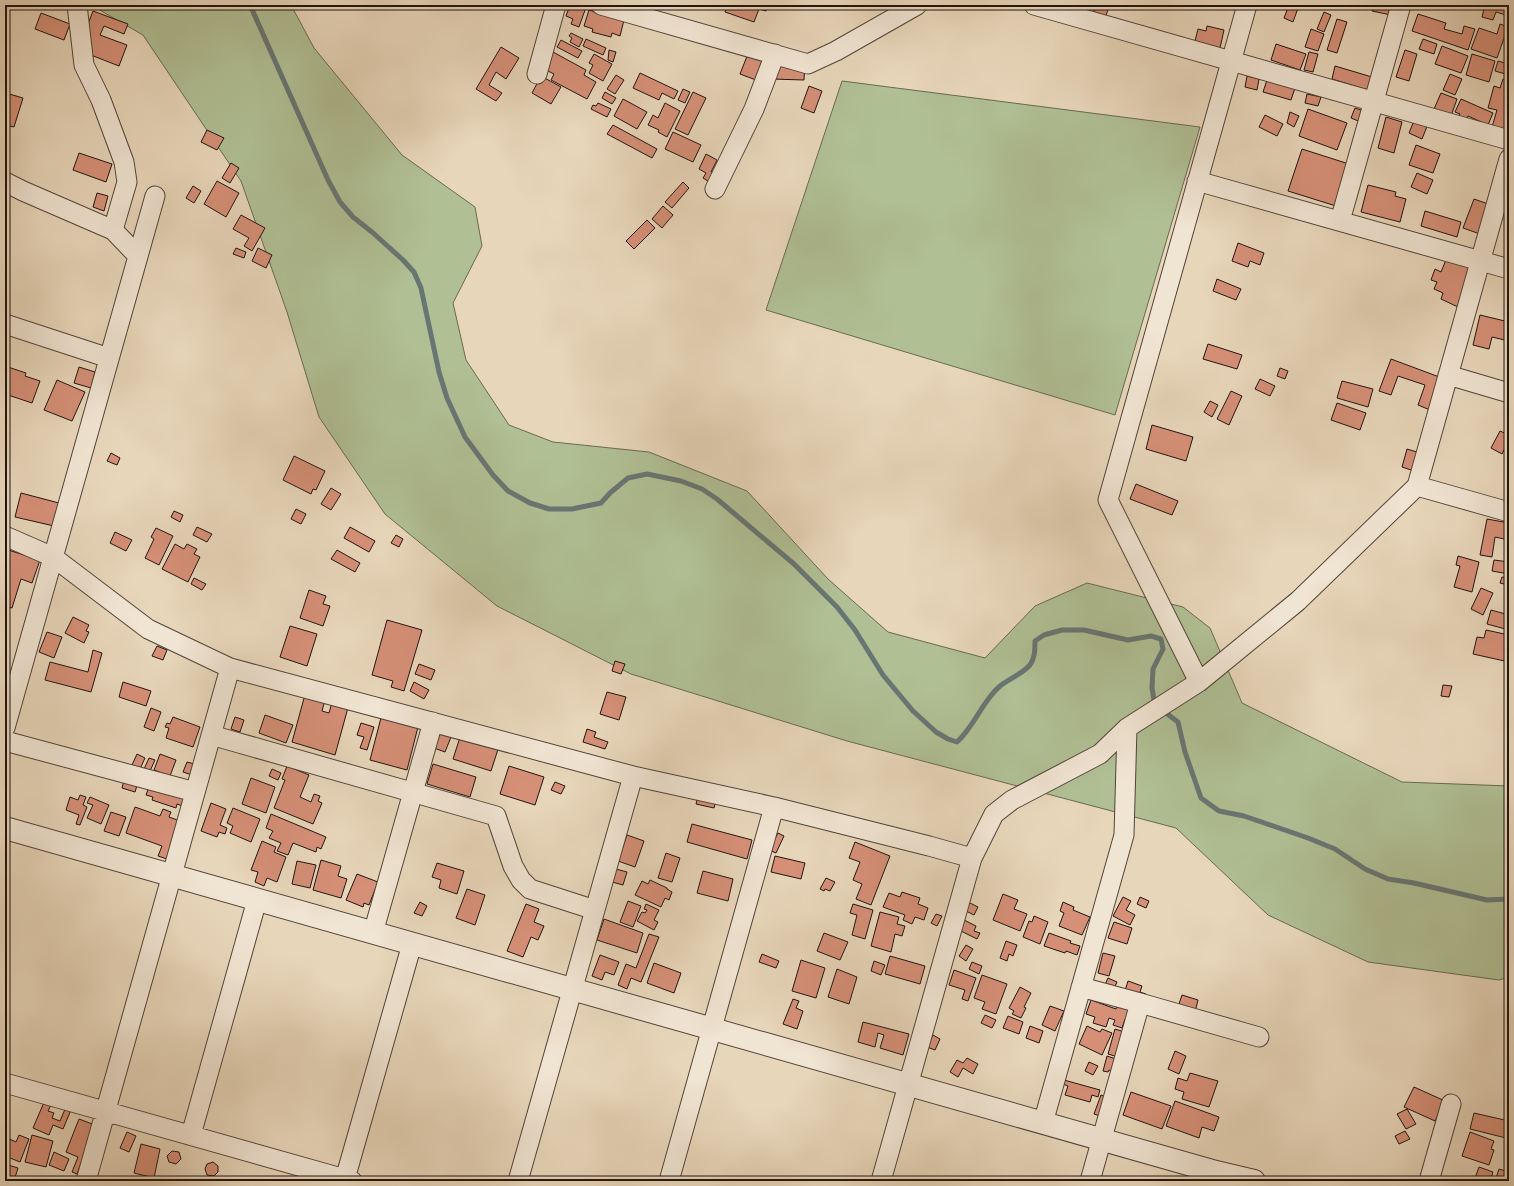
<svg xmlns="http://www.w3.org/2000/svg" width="1514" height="1186" font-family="'Libre Caslon Text',serif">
  <rect width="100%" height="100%" fill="#e8d6ba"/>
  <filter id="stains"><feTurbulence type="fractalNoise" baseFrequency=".005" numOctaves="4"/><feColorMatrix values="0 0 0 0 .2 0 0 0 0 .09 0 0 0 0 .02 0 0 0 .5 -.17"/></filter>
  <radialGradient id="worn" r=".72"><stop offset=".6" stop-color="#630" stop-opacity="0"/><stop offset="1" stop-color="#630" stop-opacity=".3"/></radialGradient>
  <path fill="#b0bf94" stroke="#686a52" d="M91 5H291L314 48 402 155 475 207 482 246 453 303 466 360 509 425 553 442 649 452 747 491 828 579 888 632 985 658 1035 606 1087 583 1183 607 1210 628 1242 703 1402 782 1509 786V977L1499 980 1368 962 1268 915 1176 828 847 741 631 674 497 606 385 514 319 417 287 312 241 181 143 35Z
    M842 81 1200 127 1115 415 766 310Z"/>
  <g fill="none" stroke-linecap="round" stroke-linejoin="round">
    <path stroke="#687673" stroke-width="5" d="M250 5 328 180 340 202 353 217 372 232 403 260 414 272 421 288 439 372 447 398 465 437 493 475 508 491 530 503 549 509H572L601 503 610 493 628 478 647 474 681 481 702 489 717 499 794 564 837 607 855 630 883 675 913 711 936 732 948 739 957 742C975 726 982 701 1000 686 1009 679 1022 674 1030 665 1035 658 1035 649 1035 641L1044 635 1062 630H1084L1128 640 1151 636 1161 639 1163 649 1153 669 1152 688 1154 700 1157 704
      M1162 710 1178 722 1185 752 1201 798 1219 811 1244 816 1308 838 1335 849 1365 869 1388 879 1414 883 1487 900 1509 899"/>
  </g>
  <path fill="#d69078" stroke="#211410" d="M570 5H580L579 7 585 10 579 27 571 24 573 19 566 16Z
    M727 5H768L766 11 759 9 754 22 725 12Z
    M1096 5H1104L1109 7 1105 18 1093 14Z
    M1289 5 1298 8 1293 22 1284 18Z
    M1373 5H1393L1391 15 1372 11Z
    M1485 5H1509V16L1496 12 1493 20 1482 17Z
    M589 10 624 20 620 36 612 33 611 37 592 32 593 29 584 26Z
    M93 11 128 24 124 34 104 26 100 35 127 45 119 66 78 50Z
    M1324 12 1331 15 1324 32 1317 29Z
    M41 13 70 24 64 40 35 29Z
    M1418 14 1446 23 1444 29 1462 34 1464 26 1475 29 1468 50 1412 31Z
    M1337 19 1347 22 1337 53 1327 50Z
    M1500 24 1508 27 1497 58 1471 49 1479 28 1497 34Z
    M1207 26 1224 30 1220 48 1195 41 1198 29 1206 31Z
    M1311 29 1324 34 1318 51 1305 47Z
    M571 33 583 39 579 47 570 42 572 38 569 36Z
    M586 39 606 48 603 55 583 46Z
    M1423 39 1437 44 1434 54 1419 49Z
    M561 40 582 51 578 58 557 47Z
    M1276 44 1306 54 1300 70 1271 60Z
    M1442 46 1468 56 1461 73 1435 64Z
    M501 47 519 58 506 79 496 72 489 85 502 93 496 101 476 89Z
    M609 50 616 52 613 62 608 60Z
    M1405 50 1417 54 1409 81 1396 77Z
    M749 51 765 58 756 80 740 74Z
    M553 52 586 70 584 75 596 82 587 99 551 80 554 74 544 69Z
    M1309 52 1318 54 1313 72 1304 70Z
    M594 54 612 64 603 81 589 73 593 65 589 63Z
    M1472 54 1495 61 1489 82 1466 75Z
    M774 60 805 62 804 80 772 79Z
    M1498 61 1509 64V75L1495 71Z
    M1335 66 1372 77 1368 90 1332 79Z
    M640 73 678 91 674 99 662 93 659 100 633 88Z
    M1450 74 1462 79 1455 95 1443 90Z
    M616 75 624 80 615 94 607 89Z
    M541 76 561 87 551 104 532 93Z
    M1247 76 1259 79 1257 90 1245 87Z
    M1503 79 1509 81 1508 132 1492 127 1497 110 1488 108 1494 86 1500 88Z
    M1267 80 1295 88 1291 100 1263 92Z
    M809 86 822 91 814 113 801 108Z
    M683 89 690 92 685 103 678 100Z
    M605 92 616 98 612 104 602 98Z
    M693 92 706 98 688 135 675 129Z
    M6 93 23 98 14 127 5 125Z
    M1441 93 1457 99 1451 116 1434 109Z
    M1307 94 1321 97 1318 106 1305 103Z
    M623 99 647 112 637 129 614 116Z
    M1461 99 1493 113 1488 125 1468 116 1465 124 1457 121 1460 114 1455 112Z
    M598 103 611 109 607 117 591 109 593 105 596 106Z
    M665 103 680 111 667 137 658 132 659 130 648 125 653 115 658 118Z
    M1355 108 1367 112 1363 123 1351 118Z
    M1308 109 1347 123 1337 150 1299 136Z
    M1290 112 1299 116 1294 127 1287 123Z
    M1265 115 1283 124 1277 136 1259 127Z
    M1386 117 1402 122 1394 153 1378 148Z
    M1415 118 1428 124 1422 139 1409 133Z
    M613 125 657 149 652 158 607 134Z
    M207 130 224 138 217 150 201 142Z
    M673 132 701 145 693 162 665 149Z
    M1416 145 1440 154 1433 173 1409 165Z
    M1302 149 1349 164 1336 206 1288 191Z
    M79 153 112 164 106 182 73 170Z
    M706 154 717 160 711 172 716 174 711 183 703 178 706 173 699 169Z
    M231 163 239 168 230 183 222 178Z
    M1417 173 1433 180 1427 194 1411 187Z
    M217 181 239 193 226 217 204 204Z
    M683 182 689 188 672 208 665 202Z
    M1368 185 1396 192 1395 196 1406 199 1400 222 1361 212Z
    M193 186 201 191 194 203 186 198Z
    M97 193 108 196 104 211 93 207Z
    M1474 199 1491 205 1480 234 1463 228Z
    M663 206 673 215 662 228 652 219Z
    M1425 211 1461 222 1457 237 1421 226Z
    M241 215 265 228 252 251 244 246 249 238 233 229Z
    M647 220 655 228 634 249 626 241Z
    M1238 243 1264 253 1260 265 1250 261 1248 267 1232 261Z
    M236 248 246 252 244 258 233 254Z
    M258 248 272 255 266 268 252 261Z
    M1448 255 1475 266 1458 307 1441 299 1443 293 1434 289 1437 282 1431 280 1435 269 1441 272Z
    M1217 279 1241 289 1236 300 1213 291Z
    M1480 315 1509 322V341L1492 337 1489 349 1473 345Z
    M1208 344 1242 355 1237 369 1203 359Z
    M1391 359 1442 378 1430 410 1418 405 1425 385 1398 376 1391 395 1379 391Z
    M5 366 26 373 25 376 40 381 32 403 5 394Z
    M79 367 95 372 91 388 74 383Z
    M1280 368 1288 371 1285 379 1277 376Z
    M1260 379 1275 386 1270 396 1255 389Z
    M57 380 85 392 72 421 44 410Z
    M1342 381 1373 389 1368 407 1337 398Z
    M1231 391 1242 396 1229 425 1217 419Z
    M1210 401 1218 405 1212 417 1204 412Z
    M1337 403 1366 413 1360 430 1331 420Z
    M1152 425 1193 437 1186 461 1146 449Z
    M1500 431 1509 435V440L1502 454 1491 448Z
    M1407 449 1420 453 1414 471 1402 467Z
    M111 453 120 458 117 465 107 461Z
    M294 456 325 471 316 490 313 489 311 494 283 480Z
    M1136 484 1178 501 1172 515 1130 499Z
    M331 488 341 494 331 510 321 504Z
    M21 493 59 503 54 526 15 517Z
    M296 509 306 514 301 524 291 519Z
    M174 511 183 515 180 522 171 517Z
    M1487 519 1509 523V540L1495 537 1492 557 1480 555Z
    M197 527 212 534 207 542 193 535Z
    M350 527 375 541 369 552 344 538Z
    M156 528 173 536 159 565 145 558 154 539 151 537Z
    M115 532 132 540 126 551 110 543Z
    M396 535 403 539 399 547 391 543Z
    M175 544 184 549 187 544 197 549 194 554 200 557 188 582 162 569Z
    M5 549 40 560 32 583 21 579 12 608 5 606Z
    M337 550 360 563 355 572 331 559Z
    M1458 556 1479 562 1472 592 1454 587 1460 566 1456 565Z
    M1494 560 1509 562V574L1492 571Z
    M1502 577 1509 578V592H1507L1508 585 1500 583Z
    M194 578 206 584 202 590 191 584Z
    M1481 588 1493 593 1483 615 1471 609Z
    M309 590 326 596 323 604 330 606 323 626 300 618Z
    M1491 610 1509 615V630L1487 624Z
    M73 617 89 625 86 631 89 632 84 643 65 633Z
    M387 620 422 630 404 691 391 687 393 681 372 675Z
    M290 626 317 634 307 666 280 657Z
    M1486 630 1509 635V662L1473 654 1477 637 1484 638Z
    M47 632 62 637 54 658 39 652Z
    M157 646 167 650 163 660 152 656Z
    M93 650 102 653 91 692 45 680 50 662 88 672Z
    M615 661 625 664 621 674 612 671Z
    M419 664 435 670 431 680 415 674Z
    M123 682 151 691 146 706 119 697Z
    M414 682 429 690 424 699 410 691Z
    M1443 685 1452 686 1449 697 1441 696Z
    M306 691 326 696 322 711 329 713 333 699 349 704 335 755 292 742Z
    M607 692 626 697 619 720 600 714Z
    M151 708 161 712 154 731 144 727Z
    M382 714 419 723 407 770 370 760Z
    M265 715 293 725 286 743 259 733Z
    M173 717 200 727 193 747 166 738 169 728 165 727 167 723 170 724Z
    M235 717 244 720 240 732 231 729Z
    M361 723 374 727 367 750 360 748 364 737 357 735Z
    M463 728 501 740 491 771 453 759Z
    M587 729 596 732 594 737 608 742 605 749 583 742Z
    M440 733 451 737 445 752 434 748Z
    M137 754 145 758 140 769 132 765Z
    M160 754 176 760 170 776 154 770Z
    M149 758 155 760 150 771 144 769Z
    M187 762 198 765 195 776 183 772Z
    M433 764 476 777 470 797 427 784Z
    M287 766 309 775 300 797 311 802 314 794 320 796 318 801 322 803 313 824 274 808 285 780 282 779Z
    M509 766 544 777 535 805 500 794Z
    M272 769 281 773 278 780 269 776Z
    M251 778 275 787 266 813 242 804Z
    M139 779 135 792 122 788 124 780Z
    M151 781 188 793 185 807 177 804 176 808 152 800 153 797 146 795Z
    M555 782 565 786 561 794 551 790Z
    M80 795 86 797 83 805 87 807 80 825 76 824 79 815 66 810 70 797 78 800Z
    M698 796 716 801 714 808 696 804Z
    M90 797 109 805 101 824 87 818 93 805 87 803Z
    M211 803 226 809 220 825 227 828 225 834 219 832 217 837 201 831Z
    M135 807 160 816 163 809 171 812 169 817 183 822 170 860 158 856 162 846 126 833Z
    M233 808 260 819 251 842 230 833 233 826 227 823Z
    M111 812 126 817 119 836 104 831Z
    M271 814 326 837 321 849 317 847 316 852 293 843 288 855 277 851 281 843 269 838 273 831 266 828Z
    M692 824 752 840 747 859 687 842Z
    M778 833 784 836 776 853 769 850Z
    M627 835 644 841 635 867 618 861Z
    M262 841 276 847 274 852 286 857 277 882 267 878 264 886 255 882 258 872 251 870Z
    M855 842 890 856 871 905 856 899 862 884 853 880 860 862 849 858Z
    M666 853 680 858 672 882 658 878Z
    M775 856 805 863 801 879 771 872Z
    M321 860 341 866 338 876 347 879 341 898 313 890Z
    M297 861 316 865 310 888 292 884Z
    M437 863 464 871 457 894 439 888 441 880 432 877Z
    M616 869 627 872 623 885 612 882Z
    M703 871 733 879 728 901 697 893Z
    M357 874 378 882 369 905 364 903 363 907 346 900Z
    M826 878 835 882 830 891 825 889 824 891 820 889Z
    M650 880 667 888V889L672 892 669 900 665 898 661 907 635 895 642 881 648 884Z
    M467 889 485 895 475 925 456 918Z
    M902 892 920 898 918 904 928 908 924 920 915 917 912 924 903 920 905 915 883 907 889 893 900 897Z
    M1003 894 1018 900 1014 909 1027 914 1020 931 993 920Z
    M1123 897 1131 901 1126 910 1135 915 1130 925 1113 916Z
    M1140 897 1149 901 1146 908 1137 904Z
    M628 901 641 906 633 927 620 922Z
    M420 902 427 906 422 916 414 913Z
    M968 902 978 907 974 915 964 910Z
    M1063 902 1074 907 1073 910 1090 917 1082 935 1059 926 1064 913 1060 911Z
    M526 904 539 909 534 922 544 926 538 940 531 937 523 957 507 951Z
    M646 904 659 910 654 920 658 922 654 930 637 921 642 912 645 913 647 910 644 909Z
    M853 904 873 910 865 939 852 935 857 915 850 913Z
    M880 912 899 917 897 924 905 926 902 936 895 934 891 952 871 946Z
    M936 914 942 916 937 926 931 923Z
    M1034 916 1048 922 1040 944 1023 937 1029 921 1032 922Z
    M604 919 643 933 637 953 597 940Z
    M964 920 976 926 974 931 980 933 977 939 959 930Z
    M1114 922 1132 928 1127 944 1108 938Z
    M824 933 848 942 840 960 817 951Z
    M1049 933 1071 941 1070 943 1080 946 1077 955 1066 951 1065 953 1044 946Z
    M649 934 659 937 641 982 631 978 627 989 618 985 626 964 636 968Z
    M1006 941 1017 945 1013 956 1009 954 1007 961 1000 958Z
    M966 945 973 949 966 961 959 956Z
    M1103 953 1115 956 1109 976 1098 973Z
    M762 954 779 961 776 968 759 962Z
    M600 955 619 962 614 975 605 972 602 980 592 976Z
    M890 956 925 966 920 984 885 974Z
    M801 960 825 968 816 998 792 991Z
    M874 961 885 965 881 975 871 971Z
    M972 962 982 966 979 974 969 969Z
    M654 963 681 973 674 993 647 983Z
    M837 969 857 977 849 1004 828 997Z
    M954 970 976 978 968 1001 962 999 965 990 949 985Z
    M982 975 1007 984 996 1014 982 1009 985 1002 974 998Z
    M1108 978 1117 982 1113 991 1104 987Z
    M1128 981 1142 986 1140 992 1146 994 1144 1000 1124 994Z
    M1020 987 1031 993 1024 1007 1026 1008 1021 1018 1012 1014 1014 1011 1009 1008Z
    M1182 995 1198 1000 1195 1012 1178 1007Z
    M793 999 799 1001 796 1008 803 1011 797 1029 783 1024Z
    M1091 1000 1116 1009 1118 1004 1138 1011 1129 1020 1125 1019 1122 1028 1113 1025 1115 1020 1109 1018 1106 1027 1093 1023 1095 1017 1086 1014Z
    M1050 1006 1064 1011 1055 1031 1042 1025Z
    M985 1015 996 1020 992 1028 981 1023Z
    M1008 1016 1023 1022 1019 1034 1003 1028Z
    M863 1022 909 1034 903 1055 880 1048 884 1035 878 1033 875 1047 858 1042Z
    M1030 1026 1043 1031 1039 1043 1026 1038Z
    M1087 1026 1100 1032 1102 1029 1112 1033 1102 1055 1079 1044Z
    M1115 1029 1131 1034 1125 1059 1108 1054Z
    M933 1035 940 1039 935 1050 927 1047Z
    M1175 1051 1186 1056 1179 1074 1168 1069Z
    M1107 1056 1125 1062 1116 1073 1109 1070 1108 1072 1103 1071Z
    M967 1058 978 1064 973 1074 963 1068 958 1077 950 1072 957 1060 963 1063Z
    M1089 1062 1098 1066 1093 1075 1085 1071Z
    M1190 1073 1218 1081 1209 1107 1182 1099 1184 1092 1175 1089 1178 1078 1187 1081Z
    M1064 1080 1100 1090 1098 1097 1092 1095 1090 1102 1065 1095 1068 1086 1063 1084Z
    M1414 1087 1445 1101 1435 1121 1404 1107Z
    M1131 1092 1171 1106 1162 1129 1123 1115Z
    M1101 1095 1113 1100 1106 1118 1094 1114Z
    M45 1100 52 1103 48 1111 54 1113 52 1118 60 1121 66 1107 71 1110 63 1129 53 1125 49 1135 33 1128Z
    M1175 1101 1219 1117 1214 1131 1202 1127 1199 1138 1166 1126Z
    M1407 1109 1416 1124 1406 1129 1397 1114Z
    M1474 1113 1509 1121 1506 1138 1470 1129Z
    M79 1119 95 1125 77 1174 72 1172 78 1157 66 1152Z
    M1405 1131 1410 1139 1399 1144 1395 1136Z
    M127 1132 136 1136 129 1152 120 1148Z
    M1470 1132 1494 1141 1491 1149 1494 1150 1489 1165 1462 1156Z
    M19 1135 29 1139 20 1162 5 1156V1137L16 1142Z
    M32 1135 53 1141 46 1167 25 1162Z
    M141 1144 160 1149 154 1178 134 1173Z
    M172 1151 179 1152 181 1159 176 1164 169 1162 167 1156Z
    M54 1152 69 1159 64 1171 49 1165Z
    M213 1162 218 1166V1172L214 1176 207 1175 205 1169 207 1164Z
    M5 1164 18 1168 14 1181H5Z
    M1479 1167 1493 1172 1490 1181H1474Z
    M1499 1169 1509 1172V1181H1495Z"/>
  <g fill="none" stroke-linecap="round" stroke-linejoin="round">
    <g stroke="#53443a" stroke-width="21">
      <path id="minor" d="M77 5 84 65 101 100 124 162 127 182 113 230
        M601 5 808 64 836 51 917 5
        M1034 5 1509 140
        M537 74 556 5
        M1197 181 1509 269
        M5 182 23 191 113 230 138 256
        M715 189 754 109 775 54
        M1340 221 1401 5
        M5 324 109 358
        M1448 375 1509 393
        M1417 486 1509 512
        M5 536 53 557 148 629 230 668 633 776 774 807 929 846 972 858
        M1199 682 1108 500 1247 5
        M5 728 155 196
        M211 735 496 816 513 866 521 880 530 889 595 910
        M5 741 195 792
        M373 933 433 722
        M1081 987 1140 1003 1090 1181
        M1140 1003 1259 1037
        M5 1083 352 1181
        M1043 1123 1124 835 1127 728
        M191 1135 257 900
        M345 1179 412 944
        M86 1181 230 668
        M518 1181 633 776
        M669 1181 774 807
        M881 1181 972 858 994 814 1012 800 1100 754 1127 728 1199 682 1298 601 1417 486 1509 159
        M1429 1181 1451 1104"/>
    </g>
    <g stroke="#53443a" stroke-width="24">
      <path id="tertiary" d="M5 828 1216 1172 1254 1181"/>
    </g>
    <use href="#minor" stroke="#f0e4d2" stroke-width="19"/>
    <use href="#tertiary" stroke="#f0e4d2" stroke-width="22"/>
  </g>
  <rect width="1514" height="1186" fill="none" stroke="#e8d6ba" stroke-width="20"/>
  <rect x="6" y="6" width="1502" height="1174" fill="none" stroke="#211410" stroke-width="2"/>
  <rect x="10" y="10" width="1494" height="1166" fill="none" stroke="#211410"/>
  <rect width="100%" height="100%" filter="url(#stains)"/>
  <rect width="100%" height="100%" fill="url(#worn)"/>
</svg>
